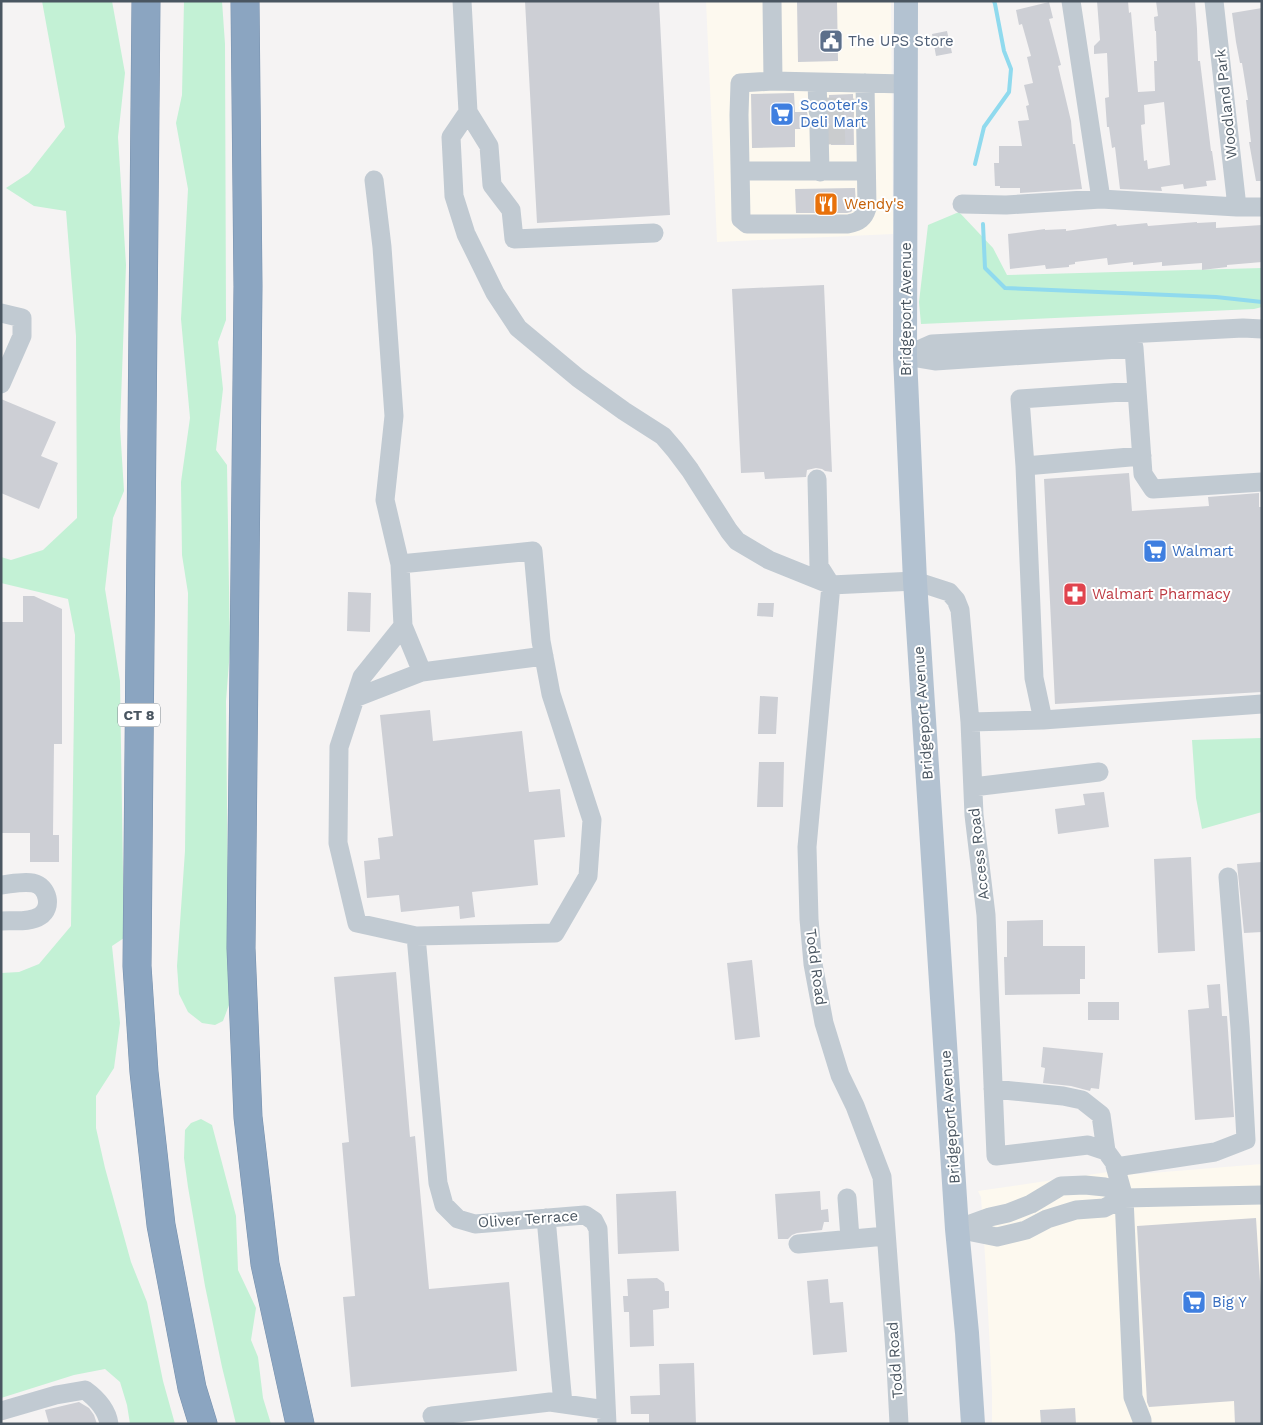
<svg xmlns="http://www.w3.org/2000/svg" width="1263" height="1425" font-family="'Work Sans',sans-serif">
  <rect width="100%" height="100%" fill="#f5f3f3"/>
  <path fill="#fdf9ef" d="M706 1H891L893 234 717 242Z
    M1262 1164V1424H992V1391L986 1271 981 1197 978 1191 1108 1172 1139 1174Z"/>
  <path fill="#c3f1d5" d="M42 1H112L125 73 118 137 126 265 120 427 124 491 113 518 105 589 120 681 124 938 112 946 120 1023 114 1068 96 1096V1128L105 1168 131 1262 147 1302 163 1381 175 1424H130L127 1405 120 1382 105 1369 74 1375 1 1398V973L19 972 39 964 71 926 75 635 68 599 1 583V557L11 560 43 550 77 518 76 336 66 211 34 206 6 188 29 173 65 127Z
    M184 1H222L225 44 226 320 218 342 223 389 216 450 227 465 230 649 226 701 229 1005 223 1021 215 1025 202 1023 188 1012 179 994 177 966 185 851 188 593 182 555 181 482 190 418 181 319 188 189 176 123 182 95Z
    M959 212 993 248 1007 275 1262 268V307L1254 309 921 324 919 302 928 225Z
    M1262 738V812L1202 829 1196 798 1192 740Z
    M201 1119 212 1125 236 1216 238 1270 256 1308 251 1340 258 1357 263 1398 271 1424H236L222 1367 205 1286 188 1187 184 1158 185 1130 191 1123Z"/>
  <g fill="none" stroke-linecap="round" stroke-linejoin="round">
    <path stroke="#90daee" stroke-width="4" d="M975 164 984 127 1009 92 1011 69 1004 51 995 4 994 1
      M983 224 985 268 1005 288 1216 297 1262 302"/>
  </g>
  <path fill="#cdcfd5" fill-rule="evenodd" d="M525 1H659L670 215 537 223Z
    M797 1H837L838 61 798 62Z
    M1097 1H1128L1129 13 1131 12 1138 92 1155 91 1154 61H1157L1156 31H1155L1154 17 1158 16 1156 1H1195L1197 29 1198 61H1200L1211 151H1212L1216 180 1206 181 1207 186 1184 189 1183 184 1161 187 1162 191 1120 189 1115 147 1112 148 1109 127H1107L1105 98 1109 97 1107 53 1094 54V46L1100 40ZM1164 102 1170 165 1148 169 1147 160 1144 161 1141 125 1145 124 1144 105Z
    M1049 2 1053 18 1049 19 1061 65 1058 66 1071 121 1073 144H1075L1082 189 1020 193V188H1000V186H995L994 163H999V146H1022L1018 121 1029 120 1026 106 1029 105 1024 85 1033 83 1027 57 1031 56 1022 24 1019 25 1016 10Z
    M1262 8V181H1256L1249 142H1251L1246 100H1248L1242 63H1240L1236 42 1232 13Z
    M947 31 952 53 936 56 932 34Z
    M794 93 795 112H807L808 117 812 120 809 124 808 129H795V147L752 148 751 94Z
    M853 94 854 145H831L830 128 829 124 825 120 828 116 829 111V95Z
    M855 188 856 206 851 212 847 213H796L795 189Z
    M1197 222V223L1216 222V228L1262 225V262L1227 265V267L1202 270V263L1162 266V262L1133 265V262L1108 265 1107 258 1075 262V264L1069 265V267L1046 269 1045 265 1010 269 1008 234 1045 229V230L1066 229V231L1116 224 1117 226 1147 223 1148 226Z
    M824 285 832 472 825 471 822 469 816 468 807 470 806 477 765 479 764 472 741 473 732 289Z
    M1 399 56 422 41 456 58 463 39 509 1 493Z
    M1129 473 1132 511 1209 506 1208 497 1259 493V507H1262V692L1055 704 1044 479Z
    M348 592 371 593 370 632 347 631Z
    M23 596H34L62 609V744H54L53 835H59V862H30V833H1V622H23Z
    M758 603H774L773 617 757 616Z
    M760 696 778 697 776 734H758Z
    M430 710 433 741 522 731 529 792 560 789 565 837 534 840 538 885 472 892 475 917 460 919 459 906 401 912 399 895 367 898 364 861 380 859 378 838 393 836 380 715Z
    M759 762H784L783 807H757Z
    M1104 792 1109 827 1058 834 1055 809 1085 805 1083 794Z
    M1191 857 1195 951 1158 953 1154 859Z
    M1262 862V932L1244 933 1237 864Z
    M1043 920V946H1085V979H1080V994L1005 995 1004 957H1007V921Z
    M752 960 760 1037 735 1040 727 963Z
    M396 972 410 1137 415 1136 429 1289 509 1282 517 1371 351 1387 343 1297 355 1296 342 1143 349 1142 334 977Z
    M1220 984 1222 1016H1227L1234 1117 1195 1120 1188 1010 1209 1008 1207 985Z
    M1088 1002H1119V1020H1088Z
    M1043 1047 1103 1053 1099 1089 1091 1088 1090 1091 1071 1086 1043 1083 1045 1068 1041 1067Z
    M676 1191 679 1251 618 1254 616 1194Z
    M820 1191 821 1210 828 1209 829 1222H824L822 1230 797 1233 792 1235 788 1239H778L775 1194Z
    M1256 1218 1262 1313V1424H1235L1234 1401 1149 1407 1147 1402 1137 1226Z
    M657 1278 664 1283 665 1291H669V1308L653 1310 654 1346 630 1347 629 1312H624L623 1296H628L627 1279Z
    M828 1279 830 1303 843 1302 847 1352 813 1355 807 1281Z
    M694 1363 696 1424H649V1414H631L630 1396 660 1395 659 1364Z
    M79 1402 89 1408 94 1415 97 1424H49L45 1410Z
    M1075 1408 1076 1424H1041L1040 1410Z"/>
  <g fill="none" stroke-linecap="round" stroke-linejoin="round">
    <path stroke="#caccce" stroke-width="19" stroke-dasharray="19 9" stroke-linecap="butt" d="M825 107 854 108
      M826 135 854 134"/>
    <g stroke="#7690ad" stroke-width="29">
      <path id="highway" d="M146 1 137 966 144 1072 161 1225 192 1388 203 1424
        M245 1 248 286 241 948 248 1117 265 1264 300 1424"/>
    </g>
    <path stroke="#c1cad2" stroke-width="19" d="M462 1 468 112 451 137 454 196 466 234 495 293 518 328 578 378 624 411 663 436 675 450 690 470 729 531 737 541 769 560 831 585
      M772 1 773 81
      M1071 1 1101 199
      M1214 1 1237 207
      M817 82 818 111
      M865 83 867 208C864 218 859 222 848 224H747L741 219 739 115 740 83 773 81 906 84
      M468 112 489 146 492 185 511 210 514 239 654 233
      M819 129 820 172
      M740 171H866
      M374 180 382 247 394 416 385 500 400 564 403 626 362 677 339 747 338 843 357 923 416 936 555 933 588 876 592 820 551 694 541 641 533 551 400 564
      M962 204 1006 205 1101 199 1237 207H1262
      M1 313 22 318V336L1 384
      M1131 334 1134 348 1143 474 1153 489 1262 482
      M905 356 932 344 1243 328 1262 329
      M905 356 935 361 1134 348
      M1025 466 1142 456
      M817 479 819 566 831 585
      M403 626 422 672 544 656
      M355 698 422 672
      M1043 720 1034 678 1025 466 1020 399 1137 391
      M970 722 1043 720 1262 704
      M973 787 1099 772
      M1 885C11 884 23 881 33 883 48 886 53 908 40 916 30 923 13 920 1 921
      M416 936 438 1183 444 1205 458 1219 475 1224 585 1215 594 1221 598 1229 607 1424
      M993 1089 1063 1096 1082 1100 1101 1115 1106 1151
      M1116 1167 1215 1152 1246 1140 1240 1028 1228 877
      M847 1198 850 1238
      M546 1218 563 1404
      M957 1229 997 1237 1026 1230 1047 1219 1076 1210 1104 1208 1124 1198 1262 1195
      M957 1229 990 1217 1008 1213 1031 1204 1061 1186 1085 1185 1105 1187 1115 1190 1124 1198
      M798 1244 886 1236
      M1 1411 56 1395 85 1390C96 1398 107 1410 109 1424
      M432 1416 550 1402 606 1410
      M899 1424 896 1366 882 1177 855 1106 840 1075 824 1023 813 964 809 919 807 847 831 585 915 581 949 592 956 600 960 610 970 722 974 815 986 915 996 1156 1088 1145 1106 1151 1114 1162 1124 1198 1133 1397 1142 1420V1424"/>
    <path stroke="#b3c2d1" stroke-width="24" d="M906 1 905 356 915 581 957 1229 967 1333 973 1424"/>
    <use href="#highway" stroke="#8ba5c1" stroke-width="28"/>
  </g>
  <defs>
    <g id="civic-square" transform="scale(1.25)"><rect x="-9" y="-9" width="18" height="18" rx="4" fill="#5c6f8a" stroke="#fff"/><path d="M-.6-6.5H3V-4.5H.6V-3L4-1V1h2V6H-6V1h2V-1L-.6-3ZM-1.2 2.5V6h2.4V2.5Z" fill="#fff"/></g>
    <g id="supermarket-square" transform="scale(1.25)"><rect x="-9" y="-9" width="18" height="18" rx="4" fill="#3f7fe0" stroke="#fff"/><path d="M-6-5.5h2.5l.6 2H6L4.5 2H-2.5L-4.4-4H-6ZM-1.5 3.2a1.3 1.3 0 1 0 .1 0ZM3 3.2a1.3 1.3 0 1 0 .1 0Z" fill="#fff"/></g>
    <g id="restaurant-square" transform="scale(1.25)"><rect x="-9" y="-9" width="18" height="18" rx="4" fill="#e8710a" stroke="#fff"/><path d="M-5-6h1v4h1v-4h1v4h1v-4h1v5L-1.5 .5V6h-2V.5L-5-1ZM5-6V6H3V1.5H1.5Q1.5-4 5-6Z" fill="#fff"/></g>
    <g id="pharmacy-square" transform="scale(1.25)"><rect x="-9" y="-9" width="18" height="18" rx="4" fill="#e0444e" stroke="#fff"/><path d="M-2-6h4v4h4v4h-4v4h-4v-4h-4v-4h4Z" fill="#fff"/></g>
  </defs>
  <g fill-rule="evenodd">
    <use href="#civic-square" x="831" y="41"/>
    <use href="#supermarket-square" x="782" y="114"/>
    <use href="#restaurant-square" x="826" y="204"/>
    <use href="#supermarket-square" x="1155" y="551"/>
    <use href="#pharmacy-square" x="1075" y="594"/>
    <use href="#supermarket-square" x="1194" y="1302"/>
  </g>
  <g text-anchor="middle" stroke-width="4" stroke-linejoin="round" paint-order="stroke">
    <rect fill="#fff" stroke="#808990" stroke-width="1" x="118" y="703.5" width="42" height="23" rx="4"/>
    <g font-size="14" font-weight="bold" fill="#4a5661">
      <text x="139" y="720">CT 8</text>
    </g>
    <g font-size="15" fill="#4e5e75" stroke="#fff" text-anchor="start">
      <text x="848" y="46">The UPS Store</text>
    </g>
    <g font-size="15" fill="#4a5661" stroke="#fff">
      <text transform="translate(1226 104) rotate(-96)" y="5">Woodland Park</text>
      <text transform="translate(906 309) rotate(-90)" y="5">Bridgeport Avenue</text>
      <text transform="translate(923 713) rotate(-94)" y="5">Bridgeport Avenue</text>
      <text transform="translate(979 854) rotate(-96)" y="5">Access Road</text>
      <text transform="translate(816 967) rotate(82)" y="5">Todd Road</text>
      <text transform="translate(950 1117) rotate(-94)" y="5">Bridgeport Avenue</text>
      <text transform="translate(528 1219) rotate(-4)" y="5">Oliver Terrace</text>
      <text transform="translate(895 1360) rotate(-94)" y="5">Todd Road</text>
    </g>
    <g font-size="15" fill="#366cbe" stroke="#fff" text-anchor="start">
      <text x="800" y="110">Scooter's<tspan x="800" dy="17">Deli Mart</tspan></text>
      <text x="1172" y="556">Walmart</text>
      <text x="1212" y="1307">Big Y</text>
    </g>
    <g font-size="15" fill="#c56008" stroke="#fff" text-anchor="start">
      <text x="844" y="209">Wendy's</text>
    </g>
    <g font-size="15" fill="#be3a42" stroke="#fff" text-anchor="start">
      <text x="1092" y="599">Walmart Pharmacy</text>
    </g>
  </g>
  <rect width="1263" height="1425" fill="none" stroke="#4a5661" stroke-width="5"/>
</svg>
